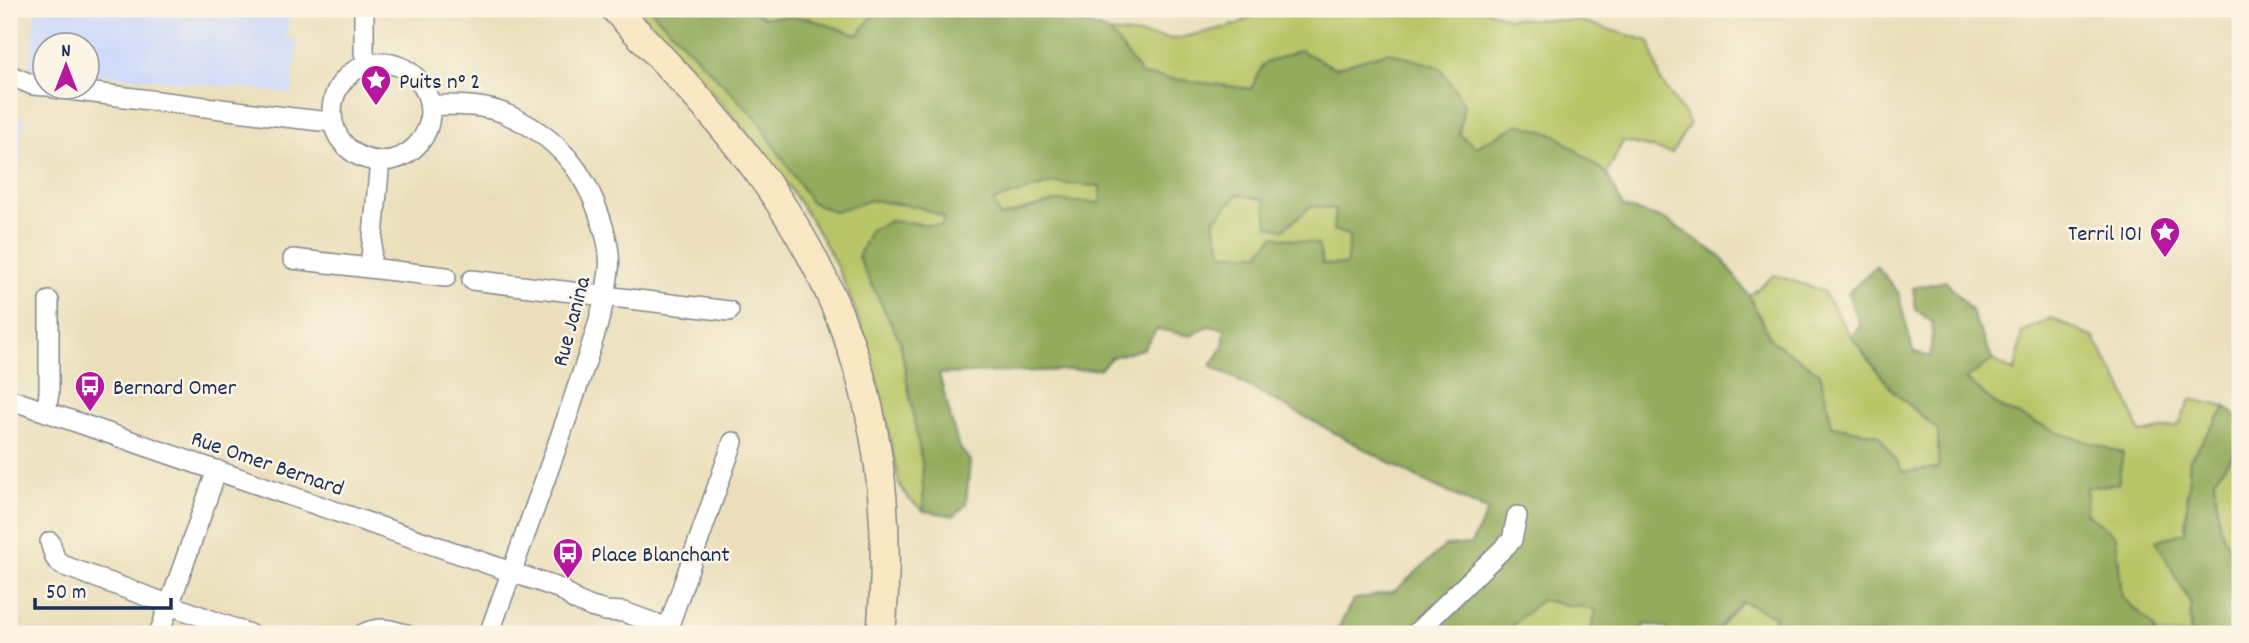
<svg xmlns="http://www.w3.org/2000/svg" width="2249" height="643" font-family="Dekko,sans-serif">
  <rect width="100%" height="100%" fill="#fcf5e5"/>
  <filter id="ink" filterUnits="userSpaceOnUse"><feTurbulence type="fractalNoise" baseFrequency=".0143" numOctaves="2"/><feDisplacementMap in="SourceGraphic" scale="14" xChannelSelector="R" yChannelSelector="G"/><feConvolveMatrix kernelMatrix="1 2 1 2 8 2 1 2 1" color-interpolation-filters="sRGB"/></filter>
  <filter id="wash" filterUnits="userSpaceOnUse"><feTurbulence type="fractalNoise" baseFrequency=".00686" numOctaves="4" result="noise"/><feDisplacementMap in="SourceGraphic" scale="28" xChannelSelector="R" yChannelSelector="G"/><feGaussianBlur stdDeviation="1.57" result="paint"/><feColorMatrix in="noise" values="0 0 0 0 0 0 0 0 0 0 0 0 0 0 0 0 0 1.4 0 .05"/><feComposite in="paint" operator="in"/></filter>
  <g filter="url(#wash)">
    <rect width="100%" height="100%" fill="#ebdfbb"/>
    <path fill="#cedafa" d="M36 9H290L287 37 297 41 292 93 88 73V46H46L45 69 29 68Z
      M24 116 9 266V121Z"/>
    <path fill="#b9c667" stroke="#6a7a62" stroke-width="2" d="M636 9H650L756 118 811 202 834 212 871 200 919 207 944 217 942 226 891 221 858 257 900 341 922 463 924 511 909 499 899 484C885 411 869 336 838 269 792 173 707 86 636 9Z
      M747 9H885L876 11 858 35 806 18 763 17Z
      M1266 9H1485L1507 18 1580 21 1649 41 1661 81 1690 123 1672 153 1623 141 1607 174 1556 135 1476 147 1459 134 1464 103 1388 52 1335 68 1252 89 1141 75 1110 32 1175 39 1236 25Z
      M1053 183 1100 185 1101 203 1056 201 1000 217 993 201Z
      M1238 194 1265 200 1283 229 1311 206 1335 209 1350 236 1346 266 1323 264 1259 254H1223L1213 221Z
      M1774 275 1822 290 1851 336 1892 390 1938 430V468L1903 472 1879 435 1832 426 1820 373 1771 340 1749 296Z
      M2051 318 2093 337 2122 387 2140 433 2178 426 2191 399 2226 407 2190 459 2185 533 2156 540 2191 605 2190 634H2157L2151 624 2122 597 2116 537 2086 513 2087 487 2057 432 2001 408 1964 378 1993 360 2015 372 2022 332Z
      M2240 445V573L2219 525 2215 479Z
      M1540 600 1597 610 1590 634H1428L1435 627 1503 633Z
      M1742 601 1776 617 1763 634H1713Z"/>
    <path fill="#92ab5c" stroke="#566d5d" stroke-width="2" fill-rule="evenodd" d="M650 9H747L763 17 806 18 858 35 876 11 885 9H1045L1110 32 1142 75 1251 89 1263 64 1300 50 1335 68 1388 52 1440 67 1464 103 1459 134 1476 147 1519 124 1556 135 1607 174 1623 207 1667 220 1721 257 1749 296 1771 340 1820 373 1832 426 1879 435 1903 472 1938 468V430L1892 390 1851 336 1860 326 1848 293 1876 266 1898 292 1913 351 1930 357 1933 323 1916 310 1913 288 1946 281 1970 309 1993 360 1965 379 2001 408 2057 432 2123 453 2118 484 2087 487 2086 513 2116 536 2122 597 2151 624 2157 634H1763L1776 617 1742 601 1713 634H1667V628L1644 624 1642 634H1590L1596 610 1541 600 1503 634 1435 627 1428 634H1335L1353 600 1395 591 1445 546 1471 544 1488 511 1418 478 1211 366 1223 347 1225 329 1208 326 1191 336 1157 329 1143 349 1112 357 1100 369 939 374 958 445 970 461 966 504 954 516 924 511 922 463 900 341 858 257 870 230 891 221 941 226 944 217 919 207 871 200 834 212 811 202 756 118ZM1053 183 1100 186 1101 203 1056 201 1000 217 993 201ZM1238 194 1265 200 1268 226 1284 229 1311 206 1335 209 1333 230 1350 236 1346 265 1323 264 1318 244 1274 236 1258 254H1223L1213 221Z
      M2226 407 2240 419V445L2215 479 2219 525 2240 573V634H2190L2191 604 2156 540 2185 533 2190 459Z"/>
  </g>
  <g filter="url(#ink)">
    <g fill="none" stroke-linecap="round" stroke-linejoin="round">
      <g stroke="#83878c" stroke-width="22">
        <path id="street" d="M364 9V52L367 65
          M332 112a49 49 0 1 1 98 0a49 49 0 1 1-98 0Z
          M9 75 33 85 46 86
          M54 88 285 117 321 121 332 120
          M429 105C453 105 486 104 508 115 558 137 586 172 602 223 607 238 611 254 609 270 604 316 586 360 572 403 545 481 517 557 489 634
          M293 259 446 277
          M370 268 380 161
          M472 280 729 311
          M9 399 561 589 575 600 591 607 606 611 624 612 668 628
          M46 412 49 393V301
          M50 542 55 558 62 565 249 634
          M159 634 217 470
          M363 634C378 626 390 629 405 634
          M666 634 733 442
          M1415 634 1512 540 1517 516"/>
      </g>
      <g stroke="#83878c" stroke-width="31">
        <path id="secondary" d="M615 9C656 53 699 96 736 143 854 288 899 449 881 634"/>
      </g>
      <use href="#street" stroke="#fff" stroke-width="19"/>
      <use href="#secondary" stroke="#fae7c3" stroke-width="28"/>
    </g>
  </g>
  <defs>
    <g id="sight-pin" transform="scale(1.575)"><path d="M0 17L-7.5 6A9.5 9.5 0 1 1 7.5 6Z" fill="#b5179e" stroke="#fcf5e5"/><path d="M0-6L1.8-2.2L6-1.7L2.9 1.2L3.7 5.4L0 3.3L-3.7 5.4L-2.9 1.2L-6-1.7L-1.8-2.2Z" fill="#fff"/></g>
    <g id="bus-pin" transform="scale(1.575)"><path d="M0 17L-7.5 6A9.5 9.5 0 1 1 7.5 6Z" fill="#b5179e" stroke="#fcf5e5"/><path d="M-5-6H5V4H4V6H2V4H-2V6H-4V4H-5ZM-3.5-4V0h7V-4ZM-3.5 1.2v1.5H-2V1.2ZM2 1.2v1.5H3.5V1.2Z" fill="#fff"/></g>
  </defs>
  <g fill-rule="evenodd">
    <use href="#sight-pin" x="376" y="80"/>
    <use href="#sight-pin" x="2165" y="232"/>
    <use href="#bus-pin" x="90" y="386"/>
    <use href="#bus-pin" x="568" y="553"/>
  </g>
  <g text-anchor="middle" stroke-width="5" stroke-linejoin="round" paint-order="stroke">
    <g font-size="23" fill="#1b2f5e" stroke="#fcf5e5" text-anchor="start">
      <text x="399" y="88">Puits n° 2</text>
      <text x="2142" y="240" text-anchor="end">Terril 101</text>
      <text x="113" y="394">Bernard Omer</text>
      <text x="591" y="561">Place Blanchant</text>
    </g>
    <g font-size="23" fill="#1b2f5e" stroke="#fcf5e5">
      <text transform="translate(570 321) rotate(-75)" y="8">Rue Janina</text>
      <text transform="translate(268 462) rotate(19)" y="8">Rue Omer Bernard</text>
    </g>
  </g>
  <rect width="2249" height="643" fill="none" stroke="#fcf5e5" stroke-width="35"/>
  <g transform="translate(66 66)"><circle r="33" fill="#fcf5e5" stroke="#a2a6af" stroke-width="2"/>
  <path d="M0-5L12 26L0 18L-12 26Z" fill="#b5179e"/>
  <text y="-10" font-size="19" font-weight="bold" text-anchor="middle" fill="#1b2f5e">N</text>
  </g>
  <path d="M35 598v10h136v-10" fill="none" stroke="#1b2f5e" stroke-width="3.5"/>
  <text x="46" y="598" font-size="21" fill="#1b2f5e" stroke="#fcf5e5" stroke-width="5" paint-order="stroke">50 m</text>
</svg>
